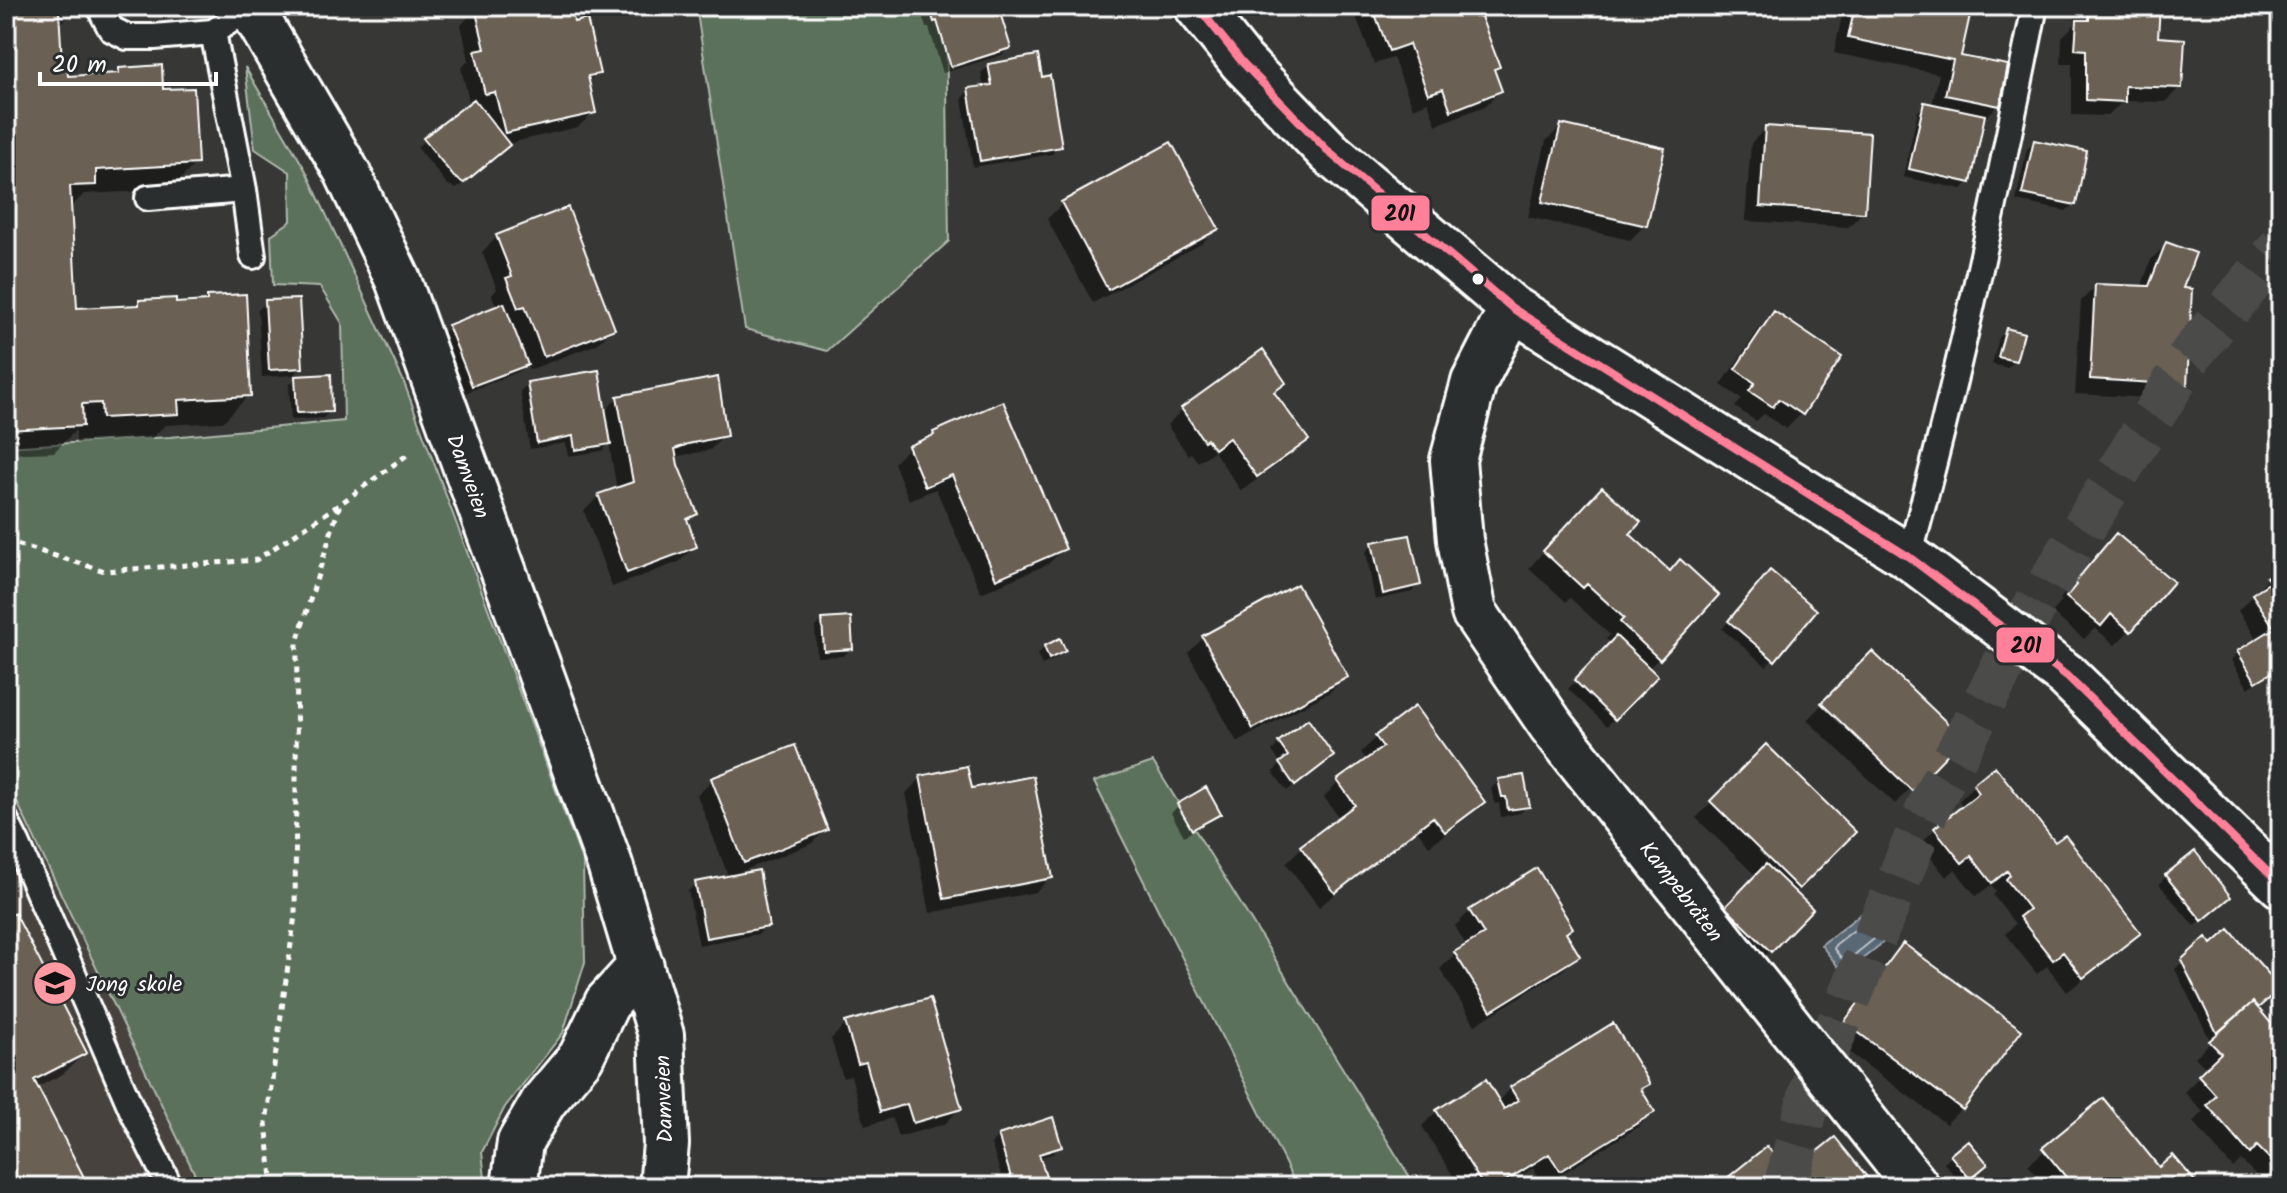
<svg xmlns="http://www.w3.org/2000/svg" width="2287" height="1193" font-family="Kalam,sans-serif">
  <rect width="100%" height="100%" fill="#373735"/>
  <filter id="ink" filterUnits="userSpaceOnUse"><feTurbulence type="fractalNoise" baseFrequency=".0125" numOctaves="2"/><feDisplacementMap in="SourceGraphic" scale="16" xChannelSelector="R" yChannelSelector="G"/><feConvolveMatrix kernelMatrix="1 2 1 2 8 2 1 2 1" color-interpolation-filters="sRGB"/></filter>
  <g filter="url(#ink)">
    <path fill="#46433e" d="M6 779 201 1187H6Z"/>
    <path fill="#5c715b" stroke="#aeb8ad" stroke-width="2" d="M696 6H946L949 241 827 351 745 329Z
      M245 67 306 171 403 380 583 863 585 962 563 1033 505 1107 482 1152 486 1187H201L6 779V447L170 437 344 421 342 323 320 287 273 285 271 235 291 221 290 172 255 149Z
      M1153 762 1416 1187H1297L1094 782Z"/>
    <path fill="#586774" stroke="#9ba4ac" stroke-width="2" d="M1875 903 1897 931 1844 974 1821 945Z"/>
    <path fill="#0007" d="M6 6H75V9L58 27 60 63 66 78 114 75 120 70 161 91 196 163 170 190 84 194 69 209 75 310 134 307 140 302 174 305 202 304 208 298 249 395 223 422 165 425 151 439 76 443V430L54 452 6 454Z
      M115 6H153L147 12 116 14Z
      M491 6H569L573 24 597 73 587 83 594 112 578 127 506 144 500 153 456 189 447 184 417 147 470 105 461 68 469 60 461 25 476 9Z
      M919 6H996L1009 48 1002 55 943 73 929 28H926Z
      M1359 6H1474L1497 66 1493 71 1500 91 1485 106 1436 125 1428 102 1413 108 1393 58 1374 64 1354 11Z
      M1844 6H1970L1959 57 1998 105 1983 120 1969 182 1962 189 1903 177 1918 111 1925 104 1932 105 1939 74 1834 53Z
      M2083 6H2147L2156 39 2180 87 2165 102 2123 101 2108 116 2072 115V64H2061L2062 37 2075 24V17Z
      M989 66 1059 146 1052 154 973 167 962 98 969 90 984 88 981 73Z
      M1561 126 1645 225 1630 240 1528 217 1546 141Z
      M1766 128 1863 212 1848 227 1745 221 1751 143Z
      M2035 142 2074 204 2066 211 2016 201 2027 149Z
      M1170 144 1216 229 1201 244 1093 303 1047 219 1062 204Z
      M498 236 613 329 597 344 529 370 526 364 518 372 465 393 442 334 449 326 497 308 492 295 497 289 482 252Z
      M2166 244 2180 290 2185 384 2170 399 2075 394 2081 301 2096 286 2141 288 2151 260Z
      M266 302 301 368 293 375 262 377 258 310Z
      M1774 314 1801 414 1786 429 1764 414 1756 421 1735 407 1742 399 1721 385 1759 329Z
      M2006 330 2015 360 2007 368 1992 364 1999 338Z
      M1263 352 1284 382 1273 393 1306 440 1291 455 1241 491 1214 451 1198 462 1191 453 1188 455 1167 425 1182 410Z
      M296 378 330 411 323 418 291 420 289 385Z
      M528 384 604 412 618 397 725 435 710 450 674 457 696 513 686 523 695 546 679 562 612 587 584 511 599 496 617 490 609 444 602 451 568 456 566 443 530 449 520 391Z
      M934 433 1064 549 1048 564 981 593 936 489 909 500 894 463 909 447 928 439Z
      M1587 504 1627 534 1670 573 1659 658 1648 669 1655 676 1607 726 1568 689 1611 643 1606 639 1610 635 1570 598 1566 602 1529 568Z
      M1373 544 1419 584 1412 592 1375 600 1366 552Z
      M2101 551 2130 630 2115 645 2095 628 2084 639 2052 613 2062 601 2060 599Z
      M2281 570V668L2248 688 2231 660 2238 653 2258 641 2238 611 2267 579Z
      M1763 580 1773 659 1766 666 1722 629Z
      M823 620 851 649 843 656 817 657 815 628Z
      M1203 638 1345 677 1330 692 1237 742 1188 653Z
      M1045 647 1064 651 1057 658 1042 665 1037 655Z
      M1872 653 1960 738 1895 804 1807 720Z
      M1377 737 1483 801 1468 817 1429 846 1417 830 1319 907 1286 863 1301 848 1340 819 1324 797 1339 782 1367 761 1361 752Z
      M1279 743 1332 756 1287 791 1273 772 1281 764 1272 751Z
      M1766 746 1853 832 1793 893 1810 909 1763 958 1719 915 1756 876 1696 818Z
      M921 778 970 791 1051 877 1036 892 930 913 906 793Z
      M712 780 826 829 811 844 732 875 766 926 759 934 699 945 688 891 696 884 729 878 697 795Z
      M1499 781 1528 806 1520 813 1501 817 1499 803 1495 804 1491 789Z
      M1974 785 2055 845 2139 933 2124 948 2067 992 2047 966 2037 974 2005 934 2015 924 1993 895 1996 892 1991 885 1976 896 1955 870 1946 877 1920 844 1935 829 1964 807 1959 801Z
      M1178 806 1218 813 1211 821 1184 836 1171 813Z
      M1536 871 1564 934 1577 956 1562 971 1475 1025 1440 969 1455 954 1467 947 1455 926 1470 911Z
      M2166 876 2221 904 2194 926 2159 884Z
      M6 913 85 1053 63 1074 36 1088 87 1187H6Z
      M2229 932 2256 1008 2281 1038V1163L2262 1181 2241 1160 2233 1168 2193 1122 2203 1112 2184 1092 2207 1069 2195 1057 2211 1042 2175 969 2206 940 2212 947Z
      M1903 945 2019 1031 1961 1109 1946 1124 1830 1038 1888 960Z
      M846 1024 960 1108 945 1124 898 1137 892 1118 865 1126 851 1076 843 1078 831 1039Z
      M1647 1083 1640 1091 1653 1112 1638 1127 1544 1185 1533 1168 1503 1187H1460L1422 1126 1437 1111 1498 1102 1511 1088Z
      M2103 1101 2159 1170 2198 1187H2047L2028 1165Z
      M999 1136 1060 1146 1052 1154 1038 1158 1047 1187H1005L991 1144Z
      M1952 1156 1978 1172 1962 1184 1944 1163Z"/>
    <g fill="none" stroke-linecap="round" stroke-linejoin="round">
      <path stroke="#bcc2c7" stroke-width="2" d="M1872 916 1876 917 1884 927V931L1848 960H1843L1834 949 1835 945Z"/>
    </g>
    <path fill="#6a6052" stroke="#fff" stroke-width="2" d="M6 6H77L78 10 59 11 62 61 67 60 68 76 119 73V68L162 65 163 89 194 88 198 164 96 170V185L70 186 77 308 139 305V300L176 298V303L207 301V296L246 294 251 396 178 400 179 414 102 418 101 403 82 404 83 426 6 430Z
      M482 6H571L574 22 587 19 600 74 588 76 596 113 505 133 495 92 485 94 475 51 485 49 475 8Z
      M929 6H998L1011 48 951 67 937 21 934 22Z
      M1372 6H1477L1500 67 1494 69 1502 91 1451 111 1443 89 1428 94 1409 44 1389 51Z
      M1855 6H1972L1961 56 2008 65 2000 106 1945 95 1953 60 1848 38Z
      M2089 6H2160L2158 37 2185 39 2182 88 2125 86V102L2086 100V50L2075 49 2077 20H2089Z
      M1038 55 1042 77 1050 75 1062 147 980 161 968 88 992 85 988 64Z
      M474 99 510 145 464 183 454 177 423 138Z
      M1924 102 1985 115 1971 183 1909 169Z
      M1561 124 1665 148 1647 226 1542 202Z
      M1765 126 1870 133 1865 213 1760 206Z
      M2034 140 2087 151 2076 205 2022 194Z
      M1171 142 1219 229 1108 290 1061 202Z
      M568 207 615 329 544 357 525 306 518 308 506 278 512 276 496 235Z
      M2166 242 2196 253 2183 288 2192 289 2187 385 2090 379 2095 284 2149 286Z
      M299 299 303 368 269 370 265 300Z
      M504 303 528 365 472 386 448 325Z
      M1774 311 1842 357 1803 415 1779 399 1773 407 1749 391 1755 383 1735 369Z
      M2006 328 2024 333 2016 361 1998 357Z
      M1263 349 1286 383 1274 392 1309 440 1257 477 1229 438 1214 449 1207 439 1204 441 1181 408Z
      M599 370 611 444 575 450 573 436 537 443 527 382Z
      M331 374 332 412 297 413 295 376Z
      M718 377 727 436 688 444 675 449 678 465 698 514 687 519 697 547 627 573 598 494 633 482 617 396Z
      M1003 401 1066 549 996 579 952 475 925 487 908 446 934 435 933 432Z
      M1602 487 1641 522 1630 534 1670 571 1680 559 1719 595 1660 660 1620 622 1624 618 1587 584 1583 588 1543 551Z
      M2116 533 2174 582 2131 632 2111 614 2101 626 2066 597 2076 585 2074 583Z
      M1410 535 1421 585 1383 594 1372 542Z
      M2281 567V621L2273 626 2252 594 2270 582 2266 577Z
      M1770 570 1817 610 1775 661 1728 621Z
      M1297 584 1348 677 1253 729 1202 636Z
      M851 617 853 649 824 651 822 619Z
      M2281 624V667L2256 682 2237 651Z
      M1616 636 1658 676 1615 720 1574 680Z
      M1060 638 1066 651 1049 659 1044 646Z
      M1872 651 1963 738 1912 791 1821 703Z
      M1415 706 1485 802 1445 832 1433 817 1335 893 1300 846 1355 805 1337 780 1383 747 1375 736Z
      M1308 719 1334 756 1295 786 1279 763 1288 756 1278 742Z
      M1766 744 1856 832 1799 889 1710 801Z
      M795 745 828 830 744 863 711 778Z
      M967 766 972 788 1033 776 1053 878 944 899 920 776Z
      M1995 766 2055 842 2065 835 2141 933 2083 978 2063 952 2053 960 2019 917 2029 909 2006 879 2010 875 2007 871 1992 883 1971 856 1962 863 1934 828 1979 793 1973 784Z
      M1524 775 1530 807 1508 810 1506 797H1502L1498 779Z
      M1206 787 1221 814 1192 830 1177 804Z
      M2195 851 2231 897 2202 921 2165 875Z
      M1766 864 1813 909 1771 952 1725 907Z
      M1537 868 1573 928 1566 933 1580 956 1491 1011 1454 952 1484 934 1469 910Z
      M759 870 769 927 706 938 695 882Z
      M6 909 9 916 15 913 87 1053 34 1080 89 1187H6Z
      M2229 929 2281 988 2258 1008 2253 1002 2217 1033 2181 960 2206 937 2212 944Z
      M1903 943 2022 1030 1963 1110 1844 1022Z
      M930 998 962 1109 913 1123 907 1104 880 1112 866 1062 858 1064 845 1022Z
      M2253 1002 2281 1035V1164L2278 1167 2257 1146 2250 1154 2207 1105 2216 1095 2198 1075 2221 1053 2209 1041Z
      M1613 1023 1650 1084 1641 1089 1655 1112 1560 1171 1549 1154 1496 1187H1484L1436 1110 1486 1079 1504 1109 1518 1100 1510 1087Z
      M2103 1098 2159 1167 2173 1155 2200 1187H2074L2042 1148Z
      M1053 1117 1062 1147 1039 1154 1049 1187H1014L998 1135Z
      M1835 1137 1875 1187H1799L1789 1174Z
      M1968 1140 1988 1164 1970 1179 1950 1155Z
      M1767 1146 1799 1187H1716Z"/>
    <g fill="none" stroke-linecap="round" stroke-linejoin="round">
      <path stroke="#4b4b49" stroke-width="44" stroke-dasharray="44 22" stroke-linecap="butt" d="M1785 1187 1813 1085 1929 806 2035 606 2192 353 2281 246"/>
      <g stroke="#fff" stroke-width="30">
        <path id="service" d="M102 6 103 14 111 29 127 37H154L213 32 251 7
          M213 32 244 190 253 256
          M148 198 244 190
          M1909 557C1959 375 1998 191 2035 6
          M6 821 17 843 132 1110 170 1187"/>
      </g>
      <g stroke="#fff" stroke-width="50">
        <path id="minor" d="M250 6 347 172 398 280 610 865 661 1035 666 1144 662 1187
          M1197 6 1242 62 1330 153 1512 308 1909 557 2067 676 2281 885
          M1512 308 1474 382 1453 460 1460 540 1474 612 1551 725 1917 1187
          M514 1187 520 1142 544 1101 581 1057 607 1003 641 966"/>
      </g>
      <path stroke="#fff" stroke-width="5" stroke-dasharray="6 6" stroke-linecap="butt" d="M6 541 105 571 256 560 340 504 407 455
        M273 1187 266 1123 295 915 297 642 340 504"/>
      <use href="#service" stroke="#2a2d2e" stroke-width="24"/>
      <use href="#minor" stroke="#2a2d2e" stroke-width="44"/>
      <g stroke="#2a2d2e" stroke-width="14">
        <path id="bus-1" d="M1197 6 1242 62 1330 153 1512 308 1909 557 2067 676 2281 885"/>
      </g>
      <use href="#bus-1" stroke="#ff8098" stroke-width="8"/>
    </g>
  </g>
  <defs>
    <g id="school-disc" transform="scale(2.3)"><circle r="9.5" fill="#ff9aa2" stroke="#2a2d2e"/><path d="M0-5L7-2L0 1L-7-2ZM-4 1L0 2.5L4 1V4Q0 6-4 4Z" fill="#111"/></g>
  </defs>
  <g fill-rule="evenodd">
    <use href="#school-disc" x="55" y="983"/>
  </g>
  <circle fill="#fff" stroke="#2a2d2e" stroke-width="3" cx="1478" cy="279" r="7"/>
  <g text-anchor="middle" stroke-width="6" stroke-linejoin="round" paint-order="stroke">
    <g font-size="22" fill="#fff" stroke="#2a2d2e">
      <text transform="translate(469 476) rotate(70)" y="8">Damveien</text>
      <text transform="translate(1682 891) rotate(52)" y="8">Kampebråten</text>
      <text transform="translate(663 1099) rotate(-92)" y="8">Damveien</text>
    </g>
    <g font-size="22" fill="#fff" stroke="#2a2d2e" text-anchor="start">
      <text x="86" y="991">Jong skole</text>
    </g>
  </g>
  <g stroke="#2a2d2e" stroke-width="3">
    <rect x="1370" y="194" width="61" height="38" rx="8" fill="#ff8098"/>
    <rect x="1995" y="626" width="61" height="38" rx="8" fill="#ff8098"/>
  </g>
  <g font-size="22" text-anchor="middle" font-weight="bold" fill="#111">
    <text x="1400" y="221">201</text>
    <text x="2026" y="653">201</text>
  </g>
  <rect width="2287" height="1193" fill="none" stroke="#2a2d2e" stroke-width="32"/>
  <rect x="16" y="16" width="2255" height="1161" fill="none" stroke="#fff" stroke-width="3" filter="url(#ink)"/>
  <path d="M40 72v12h176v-12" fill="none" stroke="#ffffff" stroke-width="4"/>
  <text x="52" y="72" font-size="24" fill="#ffffff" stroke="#2a2d2e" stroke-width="6" paint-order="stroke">20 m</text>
</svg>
